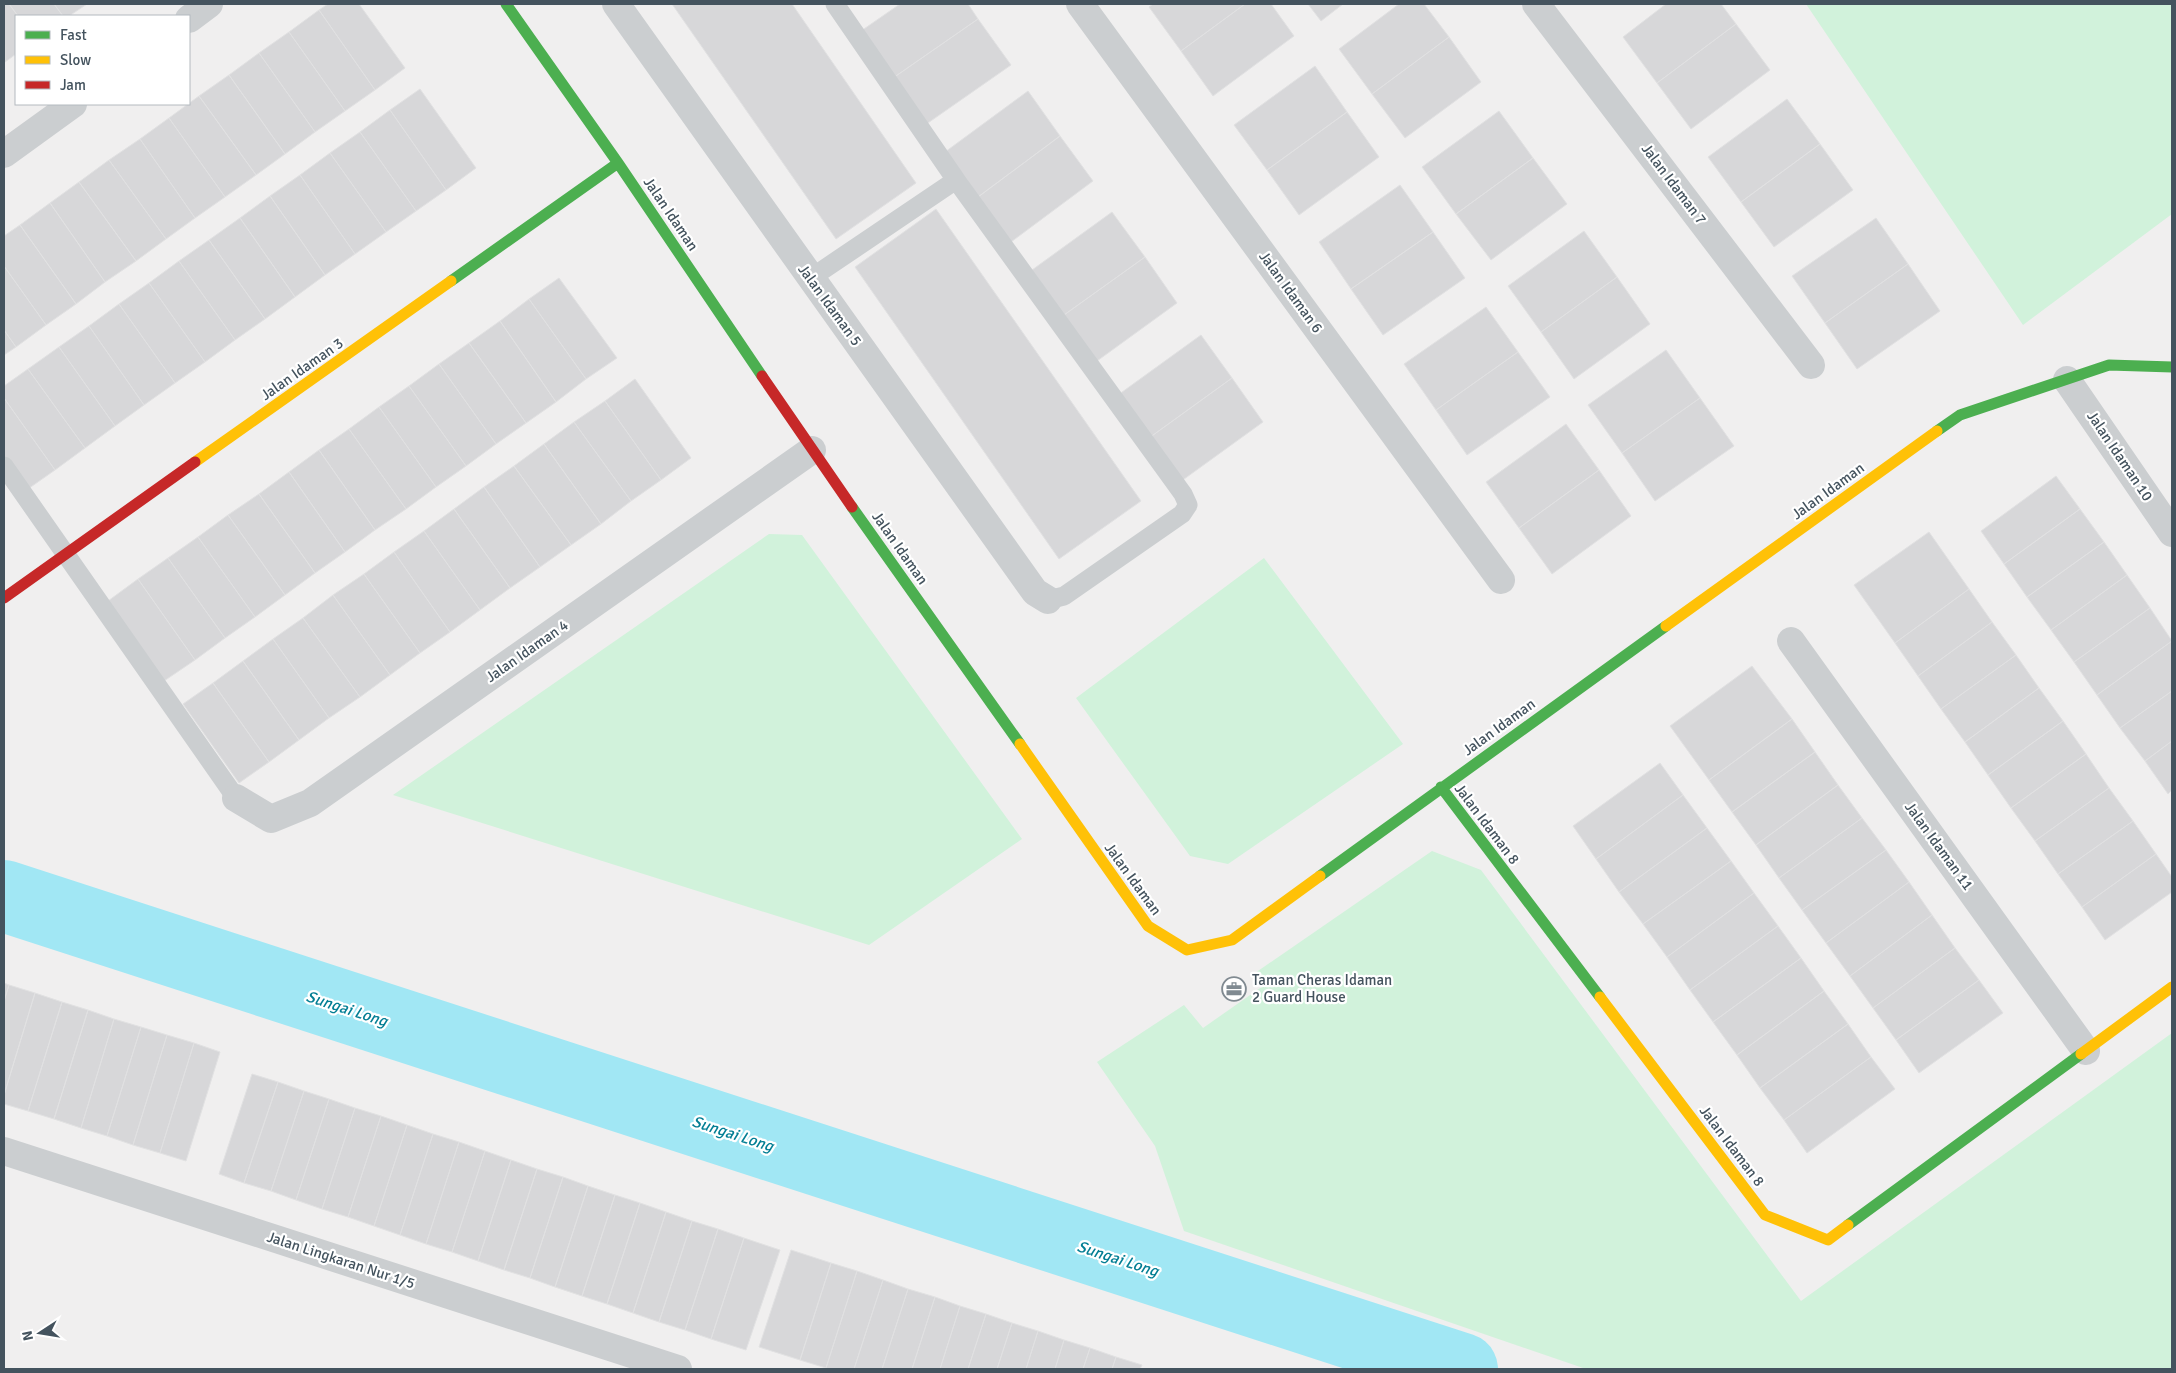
<svg xmlns="http://www.w3.org/2000/svg" width="2176" height="1373" font-family="Signika,sans-serif">
  <rect width="100%" height="100%" fill="#f0efef"/>
  <path fill="#d1f2db" d="M1806 4H2172V214L2023 325Z
    M769 534 802 535 1022 839 869 945 393 795Z
    M1264 558 1403 744 1228 864 1190 856 1076 698Z
    M1432 851 1481 870 1801 1301 2172 1033V1369H1586L1184 1231 1155 1146 1097 1062 1184 1005 1203 1028 1263 986 1255 973Z"/>
  <g fill="none" stroke-linecap="round" stroke-linejoin="round">
    <path stroke="#a1e7f4" stroke-width="72" d="M4 896 1462 1369"/>
  </g>
  <path fill="#d7d7d9" stroke="#e1e1e2" d="M4 4H9L18 16 16 54 5 62Z
    M9 4H54L63 16H18Z
    M54 4H87L69 16H63Z
    M328 4H359L405 68 375 90 319 10Z
    M672 4H792L916 183 836 239Z
    M900 4H968L978 19 893 78 861 31Z
    M1153 4H1245L1181 51 1149 7Z
    M1245 4H1271L1294 36 1213 96 1181 51Z
    M1308 4H1343L1321 21Z
    M1399 4H1424L1449 37 1372 94 1339 49Z
    M1666 4H1721L1736 24 1657 83 1623 37Z
    M319 10 375 90 345 111 289 32Z
    M978 19 1011 65 925 125 893 78Z
    M1736 24 1770 70 1691 129 1657 83Z
    M289 32 345 111 315 132 259 53Z
    M1449 37 1481 82 1405 138 1372 94Z
    M259 53 315 132 285 154 229 75Z
    M1315 66 1347 112 1267 170 1234 125Z
    M229 75 285 154 256 175 199 96Z
    M420 89 476 168 446 190 390 110Z
    M1028 91 1060 136 978 197 945 152Z
    M199 96 256 175 225 197 169 118Z
    M1787 99 1820 144 1741 202 1708 157Z
    M390 110 446 190 416 211 360 132Z
    M1499 111 1533 158 1456 214 1422 167Z
    M1347 112 1379 157 1299 215 1267 170Z
    M169 118 225 197 195 218 140 139Z
    M360 132 416 211 386 232 330 153Z
    M1060 136 1093 181 1011 242 978 197Z
    M140 139 195 218 166 239 109 160Z
    M1820 144 1853 190 1774 247 1741 202Z
    M330 153 386 232 355 254 300 175Z
    M1533 158 1567 204 1491 260 1456 214Z
    M109 160 166 239 136 261 79 182Z
    M300 175 355 254 325 275 270 196Z
    M79 182 136 261 105 282 50 203Z
    M1400 185 1433 232 1351 289 1319 242Z
    M270 196 325 275 295 297 240 218Z
    M50 203 105 282 76 304 20 225Z
    M936 209 1141 501 1059 559 855 267Z
    M1112 212 1145 257 1064 315 1032 270Z
    M240 218 295 297 265 319 209 240Z
    M1876 218 1908 264 1825 323 1792 276Z
    M20 225 76 304 46 325 4 266V236Z
    M1584 231 1617 277 1541 332 1508 286Z
    M1433 232 1465 278 1383 335 1351 289Z
    M209 240 265 319 235 340 179 261Z
    M1145 257 1177 303 1097 361 1064 315Z
    M179 261 235 340 205 362 149 283Z
    M1908 264 1940 311 1857 369 1825 323Z
    M4 266 46 325 16 347 4 330Z
    M1617 277 1650 324 1574 379 1541 332Z
    M559 278 617 358 586 379 529 299Z
    M149 283 205 362 175 383 119 304Z
    M529 299 586 379 556 402 500 321Z
    M119 304 175 383 144 405 89 326Z
    M1486 307 1518 352 1436 410 1404 364Z
    M500 321 556 402 526 423 469 343Z
    M89 326 144 405 115 426 59 347Z
    M4 330 16 347 4 355Z
    M1201 335 1232 378 1149 438 1118 395Z
    M469 343 526 423 496 444 439 364Z
    M59 347 115 426 85 448 28 369Z
    M1666 350 1700 398 1622 453 1588 405Z
    M1518 352 1550 397 1467 455 1436 410Z
    M439 364 496 444 466 466 409 386Z
    M28 369 85 448 55 470 4 398V386Z
    M1232 378 1263 422 1180 482 1149 438Z
    M635 379 691 458 661 480 605 401Z
    M409 386 466 466 436 487 379 407Z
    M4 398 55 470 25 491 4 462Z
    M1700 398 1734 446 1655 501 1622 453Z
    M605 401 661 480 631 501 574 422Z
    M379 407 436 487 406 509 349 429Z
    M574 422 631 501 601 524 544 444Z
    M1566 424 1599 470 1519 528 1486 482Z
    M349 429 406 509 375 530 319 450Z
    M544 444 601 524 571 545 514 466Z
    M319 450 375 530 345 552 289 472Z
    M514 466 571 545 540 567 484 487Z
    M1599 470 1631 516 1552 574 1519 528Z
    M289 472 345 552 315 573 259 494Z
    M2056 476 2080 509 2004 564 1981 531Z
    M484 487 540 567 510 588 454 509Z
    M259 494 315 573 285 595 228 515Z
    M454 509 510 588 480 610 424 531Z
    M2080 509 2104 542 2027 597 2004 564Z
    M228 515 285 595 255 617 198 537Z
    M424 531 480 610 450 632 394 552Z
    M1929 532 1969 589 1895 643 1854 585Z
    M198 537 255 617 225 638 168 558Z
    M2104 542 2127 575 2051 630 2027 597Z
    M394 552 450 632 420 653 364 574Z
    M168 558 225 638 195 660 138 579Z
    M364 574 420 653 390 675 333 595Z
    M2127 575 2150 608 2074 662 2051 630Z
    M138 579 195 660 164 681 108 601Z
    M1969 589 1992 622 1918 676 1895 643Z
    M333 595 390 675 360 697 303 618Z
    M2150 608 2172 641 2097 695 2074 662Z
    M303 618 360 697 329 718 273 639Z
    M1992 622 2016 655 1941 709 1918 676Z
    M273 639 329 718 299 740 243 661Z
    M2172 641V691L2120 728 2097 695Z
    M2016 655 2039 688 1965 742 1941 709Z
    M243 661 299 740 269 762 213 683Z
    M1752 666 1792 719 1709 780 1670 726Z
    M213 683 269 762 239 783 183 704Z
    M2039 688 2063 721 1988 775 1965 742Z
    M2172 691V741L2145 761 2120 728Z
    M1792 719 1815 752 1732 812 1709 780Z
    M2063 721 2086 754 2011 808 1988 775Z
    M2172 741V790L2168 794 2145 761Z
    M1815 752 1838 785 1756 845 1732 812Z
    M2086 754 2109 788 2035 841 2011 808Z
    M1660 763 1683 795 1596 859 1573 826Z
    M1838 785 1862 818 1779 878 1756 845Z
    M2109 788 2133 821 2058 874 2035 841Z
    M1683 795 1707 828 1619 892 1596 859Z
    M1862 818 1886 850 1802 910 1779 878Z
    M2133 821 2156 854 2082 907 2058 874Z
    M1707 828 1731 861 1643 924 1619 892Z
    M1886 850 1909 882 1826 943 1802 910Z
    M2156 854 2172 877V892L2105 940 2082 907Z
    M1731 861 1754 893 1667 957 1643 924Z
    M1909 882 1932 915 1850 976 1826 943Z
    M1754 893 1778 926 1690 990 1667 957Z
    M1932 915 1955 948 1873 1008 1850 976Z
    M1778 926 1801 958 1713 1022 1690 990Z
    M1955 948 1979 980 1896 1040 1873 1008Z
    M1801 958 1824 991 1737 1055 1713 1022Z
    M1979 980 2003 1013 1919 1073 1896 1040Z
    M4 983 9 985 4 1001Z
    M9 985 35 993 4 1095V1001Z
    M1824 991 1848 1024 1760 1088 1737 1055Z
    M35 993 62 1002 28 1111 4 1104V1095Z
    M62 1002 88 1010 54 1119 28 1111Z
    M88 1010 114 1019 81 1128 54 1119Z
    M114 1019 141 1027 107 1136 81 1128Z
    M1848 1024 1871 1057 1784 1120 1760 1088Z
    M141 1027 167 1035 133 1145 107 1136Z
    M167 1035 194 1043 160 1153 133 1145Z
    M194 1043 220 1052 186 1161 160 1153Z
    M1871 1057 1895 1089 1807 1153 1784 1120Z
    M252 1074 278 1082 244 1183 219 1174Z
    M278 1082 304 1091 271 1191 244 1183Z
    M304 1091 329 1099 296 1200 271 1191Z
    M329 1099 355 1108 322 1209 296 1200Z
    M355 1108 381 1116 348 1217 322 1209Z
    M381 1116 407 1125 374 1226 348 1217Z
    M407 1125 433 1134 400 1235 374 1226Z
    M433 1134 459 1142 426 1244 400 1235Z
    M459 1142 485 1151 452 1252 426 1244Z
    M485 1151 511 1160 478 1261 452 1252Z
    M511 1160 537 1169 504 1270 478 1261Z
    M537 1169 563 1177 530 1278 504 1270Z
    M563 1177 588 1186 555 1287 530 1278Z
    M588 1186 615 1195 582 1296 555 1287Z
    M615 1195 640 1203 607 1304 582 1296Z
    M640 1203 666 1212 633 1313 607 1304Z
    M666 1212 692 1221 659 1322 633 1313Z
    M692 1221 718 1229 685 1330 659 1322Z
    M718 1229 744 1238 711 1339 685 1330Z
    M744 1238 780 1250 746 1350 711 1339Z
    M791 1250 831 1263 800 1360 759 1347Z
    M831 1263 857 1271 826 1368 800 1360Z
    M857 1271 883 1280 854 1369H828L826 1368Z
    M883 1280 908 1289 882 1369H854Z
    M908 1289 935 1297 912 1369H882Z
    M935 1297 960 1306 940 1369H912Z
    M960 1306 986 1314 968 1369H940Z
    M986 1314 1012 1323 997 1369H968Z
    M1012 1323 1038 1331 1026 1369H997Z
    M1038 1331 1064 1340 1055 1369H1026Z
    M1064 1340 1090 1348 1083 1369H1055Z
    M1090 1348 1116 1357 1112 1369H1083Z
    M1116 1357 1142 1365 1140 1369H1112Z"/>
  <g fill="none" stroke-linecap="round" stroke-linejoin="round">
    <path stroke="#cbced0" stroke-width="19" d="M835 4 956 180 1183 494 1188 505 1182 514 1064 596 1048 600
      M811 278 956 180
      M4 466 236 798"/>
    <path stroke="#cbced0" stroke-width="28" d="M616 4 1035 592 1048 600
      M1080 4 1501 580
      M1536 4 1811 365
      M189 19 209 4
      M4 154 73 104
      M2067 380 2172 533
      M1791 641 2086 1051
      M236 798 271 819 310 803 812 450
      M4 1151 678 1369"/>
    <path stroke="#4caf50" stroke-width="11" d="M506 4 618 163 762 376
      M451 281 618 163
      M1937 431 1960 415 2109 365 2172 367
      M852 507 1020 744
      M1441 787 1600 997
      M1320 876 1666 626
      M1848 1225 2081 1054"/>
    <path stroke="#ffc107" stroke-width="11" d="M195 462 451 281
      M1666 626 1937 431
      M1020 744 1148 926 1187 950 1232 940 1320 876
      M1600 997 1765 1215 1828 1240 1848 1225
      M2081 1054 2172 987"/>
    <path stroke="#c62828" stroke-width="11" d="M762 376 852 507
      M4 598 195 462"/>
  </g>
  <defs>
    <g id="office-ring" transform="scale(1.25)"><circle r="9.5" fill="#fff" stroke="#808a91" stroke-width="1.5"/><path d="M-6-3h4V-5.5h4V-3h4V5H-6ZM-1-4.5V-3h2v-1.5ZM-6 0V1H6V0Z" fill="#808a91"/></g>
  </defs>
  <g fill-rule="evenodd">
    <use href="#office-ring" x="1234" y="989"/>
  </g>
  <g text-anchor="middle" stroke-width="4.5" stroke-linejoin="round" paint-order="stroke">
    <g font-size="15" fill="#44535e" stroke="#fff">
      <text transform="translate(1674 184) rotate(53)" y="5">Jalan Idaman 7</text>
      <text transform="translate(671 214) rotate(56)" y="5">Jalan Idaman</text>
      <text transform="translate(1291 292) rotate(54)" y="5">Jalan Idaman 6</text>
      <text transform="translate(830 305) rotate(54)" y="5">Jalan Idaman 5</text>
      <text transform="translate(302 369) rotate(-35)" y="5">Jalan Idaman 3</text>
      <text transform="translate(2120 456) rotate(56)" y="5">Jalan Idaman 10</text>
      <text transform="translate(1828 491) rotate(-36)" y="5">Jalan Idaman</text>
      <text transform="translate(900 548) rotate(55)" y="5">Jalan Idaman</text>
      <text transform="translate(527 651) rotate(-35)" y="5">Jalan Idaman 4</text>
      <text transform="translate(1499 727) rotate(-36)" y="5">Jalan Idaman</text>
      <text transform="translate(1487 824) rotate(53)" y="5">Jalan Idaman 8</text>
      <text transform="translate(1939 846) rotate(54)" y="5">Jalan Idaman 11</text>
      <text transform="translate(1133 879) rotate(54)" y="5">Jalan Idaman</text>
      <text transform="translate(1732 1146) rotate(53)" y="5">Jalan Idaman 8</text>
      <text transform="translate(341 1260) rotate(18)" y="5">Jalan Lingkaran Nur 1/5</text>
    </g>
    <g font-size="15" fill="#44535e" stroke="#fff" text-anchor="start">
      <text x="1252" y="985">Taman Cheras Idaman<tspan x="1252" dy="17">2 Guard House</tspan></text>
    </g>
    <g font-size="16" font-style="italic" fill="#037e94" stroke="#fff">
      <text transform="translate(347 1008) rotate(18)" y="6">Sungai Long</text>
      <text transform="translate(733 1133) rotate(18)" y="6">Sungai Long</text>
      <text transform="translate(1118 1258) rotate(18)" y="6">Sungai Long</text>
    </g>
  </g>
  <rect width="2176" height="1373" fill="none" stroke="#44535e" stroke-width="10"/>
  <rect x="15" y="15" width="175" height="90" fill="#ffffff" stroke="#b4babf"/>
  <rect x="25" y="31" width="25" height="8" fill="#4caf50" stroke="#b4babf"/>
  <text x="60" y="40" font-size="15" fill="#44535e">Fast</text>
  <rect x="25" y="56" width="25" height="8" fill="#ffc107" stroke="#b4babf"/>
  <text x="60" y="65" font-size="15" fill="#44535e">Slow</text>
  <rect x="25" y="81" width="25" height="8" fill="#c62828" stroke="#b4babf"/>
  <text x="60" y="90" font-size="15" fill="#44535e">Jam</text>
  <g transform="translate(40 1333) rotate(258)" stroke="#ffffff" stroke-width="4" paint-order="stroke">
  <path d="M0-4L9 19L0 12L-9 19Z" fill="#44535e"/>
  <text y="-8" font-size="14" font-weight="bold" text-anchor="middle" fill="#44535e">N</text>
  </g>
</svg>
